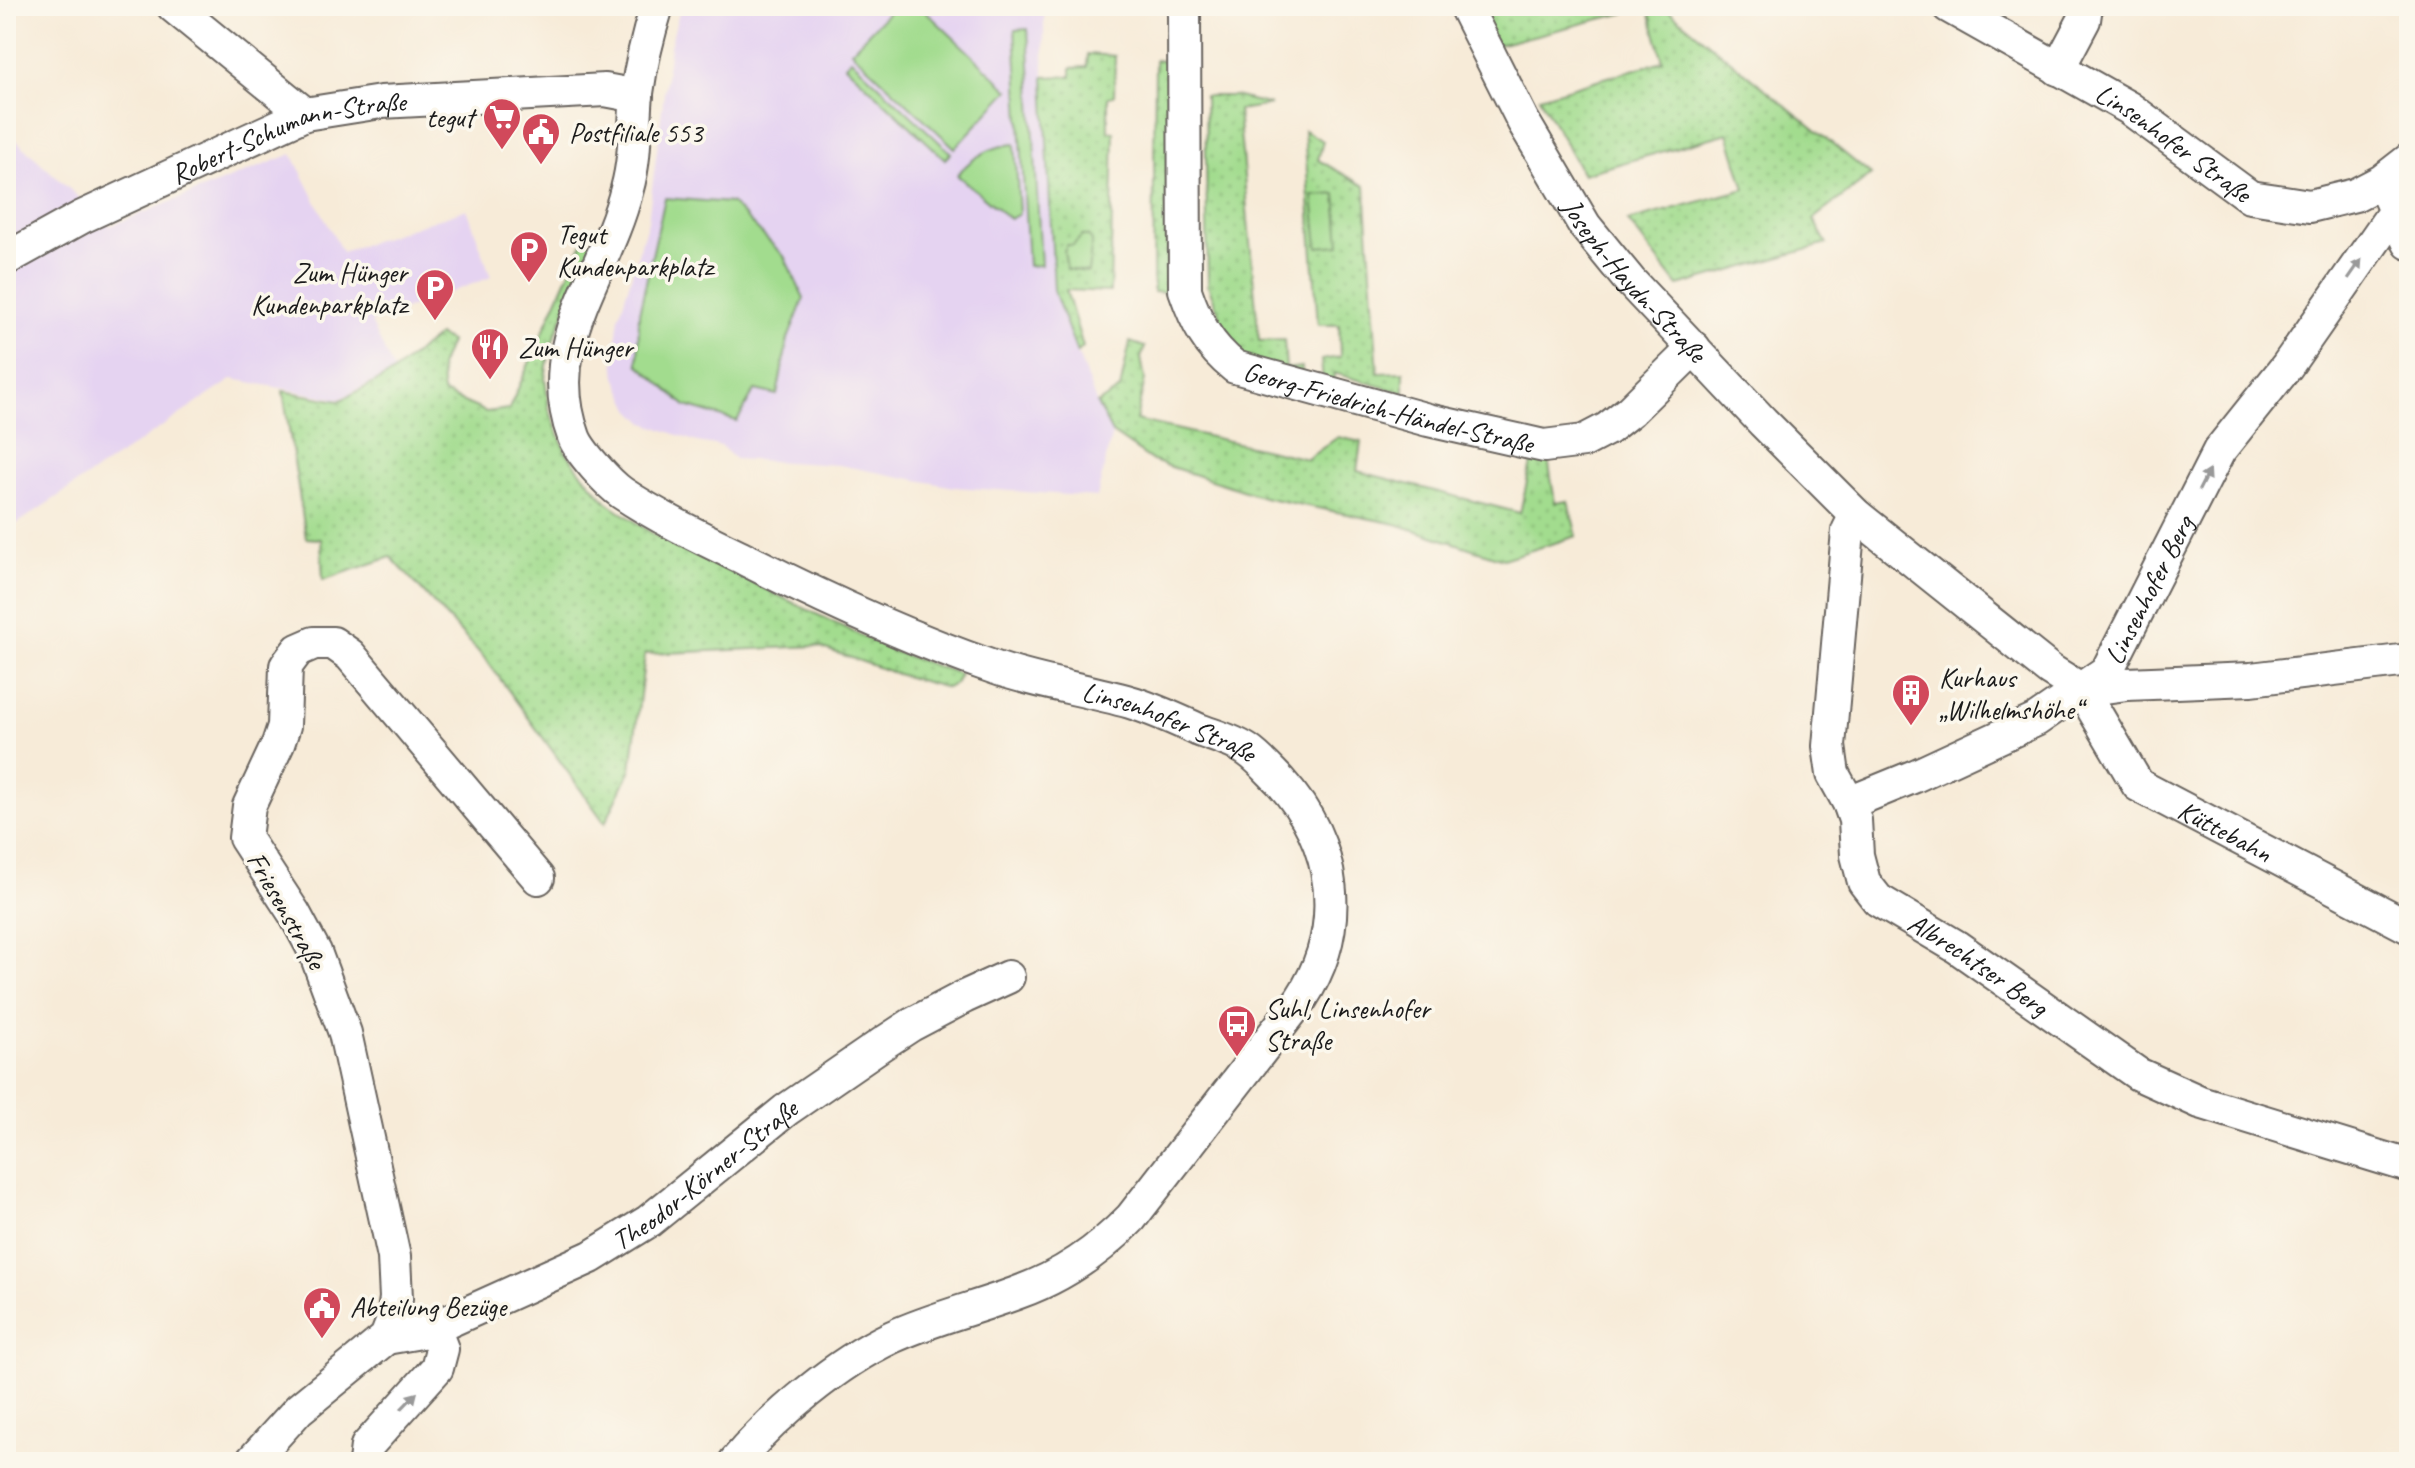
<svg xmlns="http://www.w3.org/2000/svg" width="2415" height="1468" font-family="Caveat,sans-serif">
  <defs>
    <pattern id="grass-dots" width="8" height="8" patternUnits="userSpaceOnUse" patternTransform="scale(2)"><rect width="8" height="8" fill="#a2dc8e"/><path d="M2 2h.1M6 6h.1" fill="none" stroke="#8bbc7a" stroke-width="1.8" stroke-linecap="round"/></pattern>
  </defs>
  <rect width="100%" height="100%" fill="#fbf7ec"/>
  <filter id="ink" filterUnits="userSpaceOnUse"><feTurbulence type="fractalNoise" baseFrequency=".0125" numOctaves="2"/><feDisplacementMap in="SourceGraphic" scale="16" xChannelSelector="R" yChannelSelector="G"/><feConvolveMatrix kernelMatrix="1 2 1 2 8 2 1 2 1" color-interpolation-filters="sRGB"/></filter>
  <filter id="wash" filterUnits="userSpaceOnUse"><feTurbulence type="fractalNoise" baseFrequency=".006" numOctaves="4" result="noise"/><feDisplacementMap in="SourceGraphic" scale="32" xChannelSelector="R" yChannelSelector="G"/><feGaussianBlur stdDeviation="1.8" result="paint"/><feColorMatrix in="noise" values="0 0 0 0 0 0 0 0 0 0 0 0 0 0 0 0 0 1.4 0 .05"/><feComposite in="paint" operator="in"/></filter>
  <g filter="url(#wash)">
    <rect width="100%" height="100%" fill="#f7ebd8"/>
    <path fill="#e5d3f1" d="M683 6H1078L1077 13H1044V77L1054 291 1096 402 1112 433 1097 497 954 487 839 465 735 459 721 446 697 442 645 423 631 409 616 377 614 358 619 317 648 221 670 46 679 12Z
      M6 131 110 226 292 154 342 252 467 209 491 277 371 322 394 371 339 399 233 379 6 531Z"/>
    <path fill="url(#grass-dots)" stroke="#5f7c55" stroke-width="2" d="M1476 6H1663L1871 175 1813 219 1827 244 1678 286 1628 221 1745 189 1728 133 1583 174 1539 97 1663 61 1648 7 1493 46Z
      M1088 54 1115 56 1114 96 1108 97V131L1114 132 1110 292 1066 290 1083 347 1077 353 1054 291 1044 77 1071 76V68L1087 67Z
      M1155 60 1176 63 1178 293 1153 292Z
      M1205 96H1234L1271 105 1238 110 1259 341 1284 340 1286 369 1302 367V373L1247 367 1206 325 1220 316 1208 285Z
      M1304 130 1323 141 1318 160 1365 186 1378 373 1404 372V393L1334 373 1332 388 1323 382 1321 360 1340 357 1339 325H1318Z
      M584 239 593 244 550 348 545 378 549 409 565 450 580 471 607 502 653 534 892 651 960 674 955 684 947 688 900 675 817 646 645 654 631 769 605 823 487 661 391 557 323 580 321 539 306 538 283 391 339 401 391 374 438 335 450 342 440 367 443 393 486 412 509 409Z
      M1130 342 1145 347 1141 358 1145 379 1136 420 1307 459 1338 437 1361 442 1357 471 1520 513 1532 459 1548 458 1555 503 1568 501 1577 536 1503 559 1396 524 1263 497 1153 461 1112 433 1097 404 1120 389Z"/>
    <path fill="#a2dc8e" stroke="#5f7c55" stroke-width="2" d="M894 6H920L1009 90 955 148 851 51Z
      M1028 29 1041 265 1028 266 1015 30Z
      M851 59 951 153 945 159 845 65Z
      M1015 144 1019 214 1010 219 957 175C973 156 991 146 1015 144Z
      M1336 194 1340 245 1318 247 1313 196Z
      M665 198 731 203 784 256 804 298 788 339 777 395 755 390 737 421 686 406 638 364 639 313Z
      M1082 236H1088L1092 241 1088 272 1067 269 1064 251 1067 245H1073Z"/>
  </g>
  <g filter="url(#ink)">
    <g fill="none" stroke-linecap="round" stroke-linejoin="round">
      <g stroke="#69645e" stroke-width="36">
        <g id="minor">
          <path d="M173 6 305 114"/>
          <path id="s1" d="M657 6C648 35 641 63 637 93 634 126 636 157 627 189 605 277 539 343 574 437 579 451 609 484 622 493 661 519 704 539 747 560 826 600 908 638 993 667 1037 683 1085 689 1130 702 1154 709 1177 720 1199 730 1215 736 1234 741 1247 750 1259 758 1270 771 1280 781 1337 844 1348 927 1301 999L1131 1218C1100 1250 1061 1277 1019 1292 977 1308 933 1318 892 1337 837 1363 775 1415 735 1462"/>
          <path id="s2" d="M1184 6 1185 290C1196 322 1208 346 1235 367L1428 420 1544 446 1584 441 1607 429 1630 411 1694 348"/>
          <path id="s3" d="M1465 6 1523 121 1585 226 1630 281 1763 422 1856 515 2050 670 2082 690 2138 785 2409 927"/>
          <path id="s4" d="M1948 6 2129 108 2250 197 2310 206 2355 195 2382 181 2409 160"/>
          <path d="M2058 69 2084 20 2086 6"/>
          <path d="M2388 195 2409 243"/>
          <path id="s5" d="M6 259 82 217 305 114 381 102 605 90 637 96"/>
          <path id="s6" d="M1856 515 1848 531 1829 746 1833 774 1849 803 1855 820 1857 855 1864 882 1878 900 1957 947 2138 1074 2200 1102 2409 1166"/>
          <path d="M2082 690 2127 684 2251 679 2409 660"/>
          <path id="s7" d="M1849 803 1915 776 2036 720 2107 671 2219 451 2287 366 2395 211"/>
          <path id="s8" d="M386 1338 427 1331 591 1257 649 1221 786 1110 882 1044 911 1025 964 997 1008 977"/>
          <path d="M251 1462 299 1409 386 1338 393 1320 396 1298 394 1257 345 1033 315 952 294 913 245 838 249 806 278 744 284 726 286 666 298 650 314 643H333L350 655 538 878"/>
          <path d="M365 1462 367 1446 437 1368 442 1349 434 1328"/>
        </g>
      </g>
      <use href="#minor" stroke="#fff" stroke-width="32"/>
    </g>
    <defs><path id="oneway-solid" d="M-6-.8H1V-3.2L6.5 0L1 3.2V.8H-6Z" transform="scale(2)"/></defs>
    <g fill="#999">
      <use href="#oneway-solid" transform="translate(2355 269) rotate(-55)"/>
      <use href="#oneway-solid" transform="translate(2204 480) rotate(-63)"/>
      <use href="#oneway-solid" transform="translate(409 1401) rotate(-46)"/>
    </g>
  </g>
  <defs>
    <g id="supermarket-pin" transform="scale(2)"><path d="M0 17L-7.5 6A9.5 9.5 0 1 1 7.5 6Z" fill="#d1495b" stroke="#fbf7ec"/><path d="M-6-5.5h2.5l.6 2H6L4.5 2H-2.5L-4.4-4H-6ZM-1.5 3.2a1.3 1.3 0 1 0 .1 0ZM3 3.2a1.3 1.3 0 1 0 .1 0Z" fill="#fff"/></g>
    <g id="civic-pin" transform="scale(2)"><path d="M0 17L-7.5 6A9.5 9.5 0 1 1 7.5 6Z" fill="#d1495b" stroke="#fbf7ec"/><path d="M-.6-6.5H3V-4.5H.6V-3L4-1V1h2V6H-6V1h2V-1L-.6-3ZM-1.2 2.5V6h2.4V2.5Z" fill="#fff"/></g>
    <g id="parking-pin" transform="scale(2)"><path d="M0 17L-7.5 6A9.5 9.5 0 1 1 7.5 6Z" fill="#d1495b" stroke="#fbf7ec"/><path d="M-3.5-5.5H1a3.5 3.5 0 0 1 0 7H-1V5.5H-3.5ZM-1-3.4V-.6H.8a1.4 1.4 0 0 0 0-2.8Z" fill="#fff"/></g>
    <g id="restaurant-pin" transform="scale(2)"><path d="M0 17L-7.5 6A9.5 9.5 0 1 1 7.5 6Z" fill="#d1495b" stroke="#fbf7ec"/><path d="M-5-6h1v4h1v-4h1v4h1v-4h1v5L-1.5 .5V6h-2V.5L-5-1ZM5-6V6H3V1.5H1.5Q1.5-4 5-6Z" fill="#fff"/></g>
    <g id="building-pin" transform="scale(2)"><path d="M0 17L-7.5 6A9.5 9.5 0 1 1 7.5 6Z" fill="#d1495b" stroke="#fbf7ec"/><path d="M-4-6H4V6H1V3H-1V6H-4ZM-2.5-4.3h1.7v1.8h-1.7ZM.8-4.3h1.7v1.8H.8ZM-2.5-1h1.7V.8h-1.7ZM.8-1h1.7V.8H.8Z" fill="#fff"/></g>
    <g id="bus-pin" transform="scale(2)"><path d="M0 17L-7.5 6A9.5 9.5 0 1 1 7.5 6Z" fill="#d1495b" stroke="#fbf7ec"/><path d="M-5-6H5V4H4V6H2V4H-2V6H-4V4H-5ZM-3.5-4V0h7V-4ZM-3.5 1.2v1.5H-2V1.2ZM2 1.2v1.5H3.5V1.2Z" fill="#fff"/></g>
  </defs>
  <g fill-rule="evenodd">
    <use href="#supermarket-pin" x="502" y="117"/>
    <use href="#civic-pin" x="541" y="132"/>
    <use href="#parking-pin" x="529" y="250"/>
    <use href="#parking-pin" x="435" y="288"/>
    <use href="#restaurant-pin" x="490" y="347"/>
    <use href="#building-pin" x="1911" y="693"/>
    <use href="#bus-pin" x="1237" y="1024"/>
    <use href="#civic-pin" x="322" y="1306"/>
  </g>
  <g text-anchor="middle" stroke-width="7" stroke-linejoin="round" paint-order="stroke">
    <g font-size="28" fill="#1c1c1c" stroke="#fbf7ec" text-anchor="start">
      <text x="474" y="127" text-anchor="end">tegut</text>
      <text x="569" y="142">Postfiliale 553</text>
      <text x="557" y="244">Tegut<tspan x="557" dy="32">Kundenparkplatz</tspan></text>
      <text x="407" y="282" text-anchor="end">Zum Hünger<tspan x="407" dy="32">Kundenparkplatz</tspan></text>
      <text x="518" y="357">Zum Hünger</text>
      <text x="1939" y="687">Kurhaus<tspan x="1939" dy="32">„Wilhelmshöhe“</tspan></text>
      <text x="1265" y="1018">Suhl, Linsenhofer<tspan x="1265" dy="32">Straße</tspan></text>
      <text x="350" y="1316">Abteilung Bezüge</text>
    </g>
    <g font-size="28" fill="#1c1c1c" stroke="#fbf7ec">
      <text dy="10" stroke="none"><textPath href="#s5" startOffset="310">Robert-Schumann-Straße</textPath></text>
      <text dy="10" stroke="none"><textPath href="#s4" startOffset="264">Linsenhofer Straße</textPath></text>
      <text dy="10" stroke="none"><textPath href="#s3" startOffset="324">Joseph-Haydn-Straße</textPath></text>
      <text dy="10" stroke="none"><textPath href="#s2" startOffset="536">Georg-Friedrich-Händel-Straße</textPath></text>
      <text dy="10" stroke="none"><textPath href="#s7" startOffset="382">Linsenhofer Berg</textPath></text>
      <text dy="10" stroke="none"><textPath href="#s1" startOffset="1116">Linsenhofer Straße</textPath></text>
      <text dy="10" stroke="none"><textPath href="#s3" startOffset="1142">Küttebahn</textPath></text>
      <text transform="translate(287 910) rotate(60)" y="10">Friesenstraße</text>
      <text dy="10" stroke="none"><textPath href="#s6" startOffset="518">Albrechtser Berg</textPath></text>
      <text dy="10" stroke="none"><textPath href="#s8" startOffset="362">Theodor-Körner-Straße</textPath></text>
    </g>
  </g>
  <rect width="2415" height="1468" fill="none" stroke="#fbf7ec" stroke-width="32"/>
</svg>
